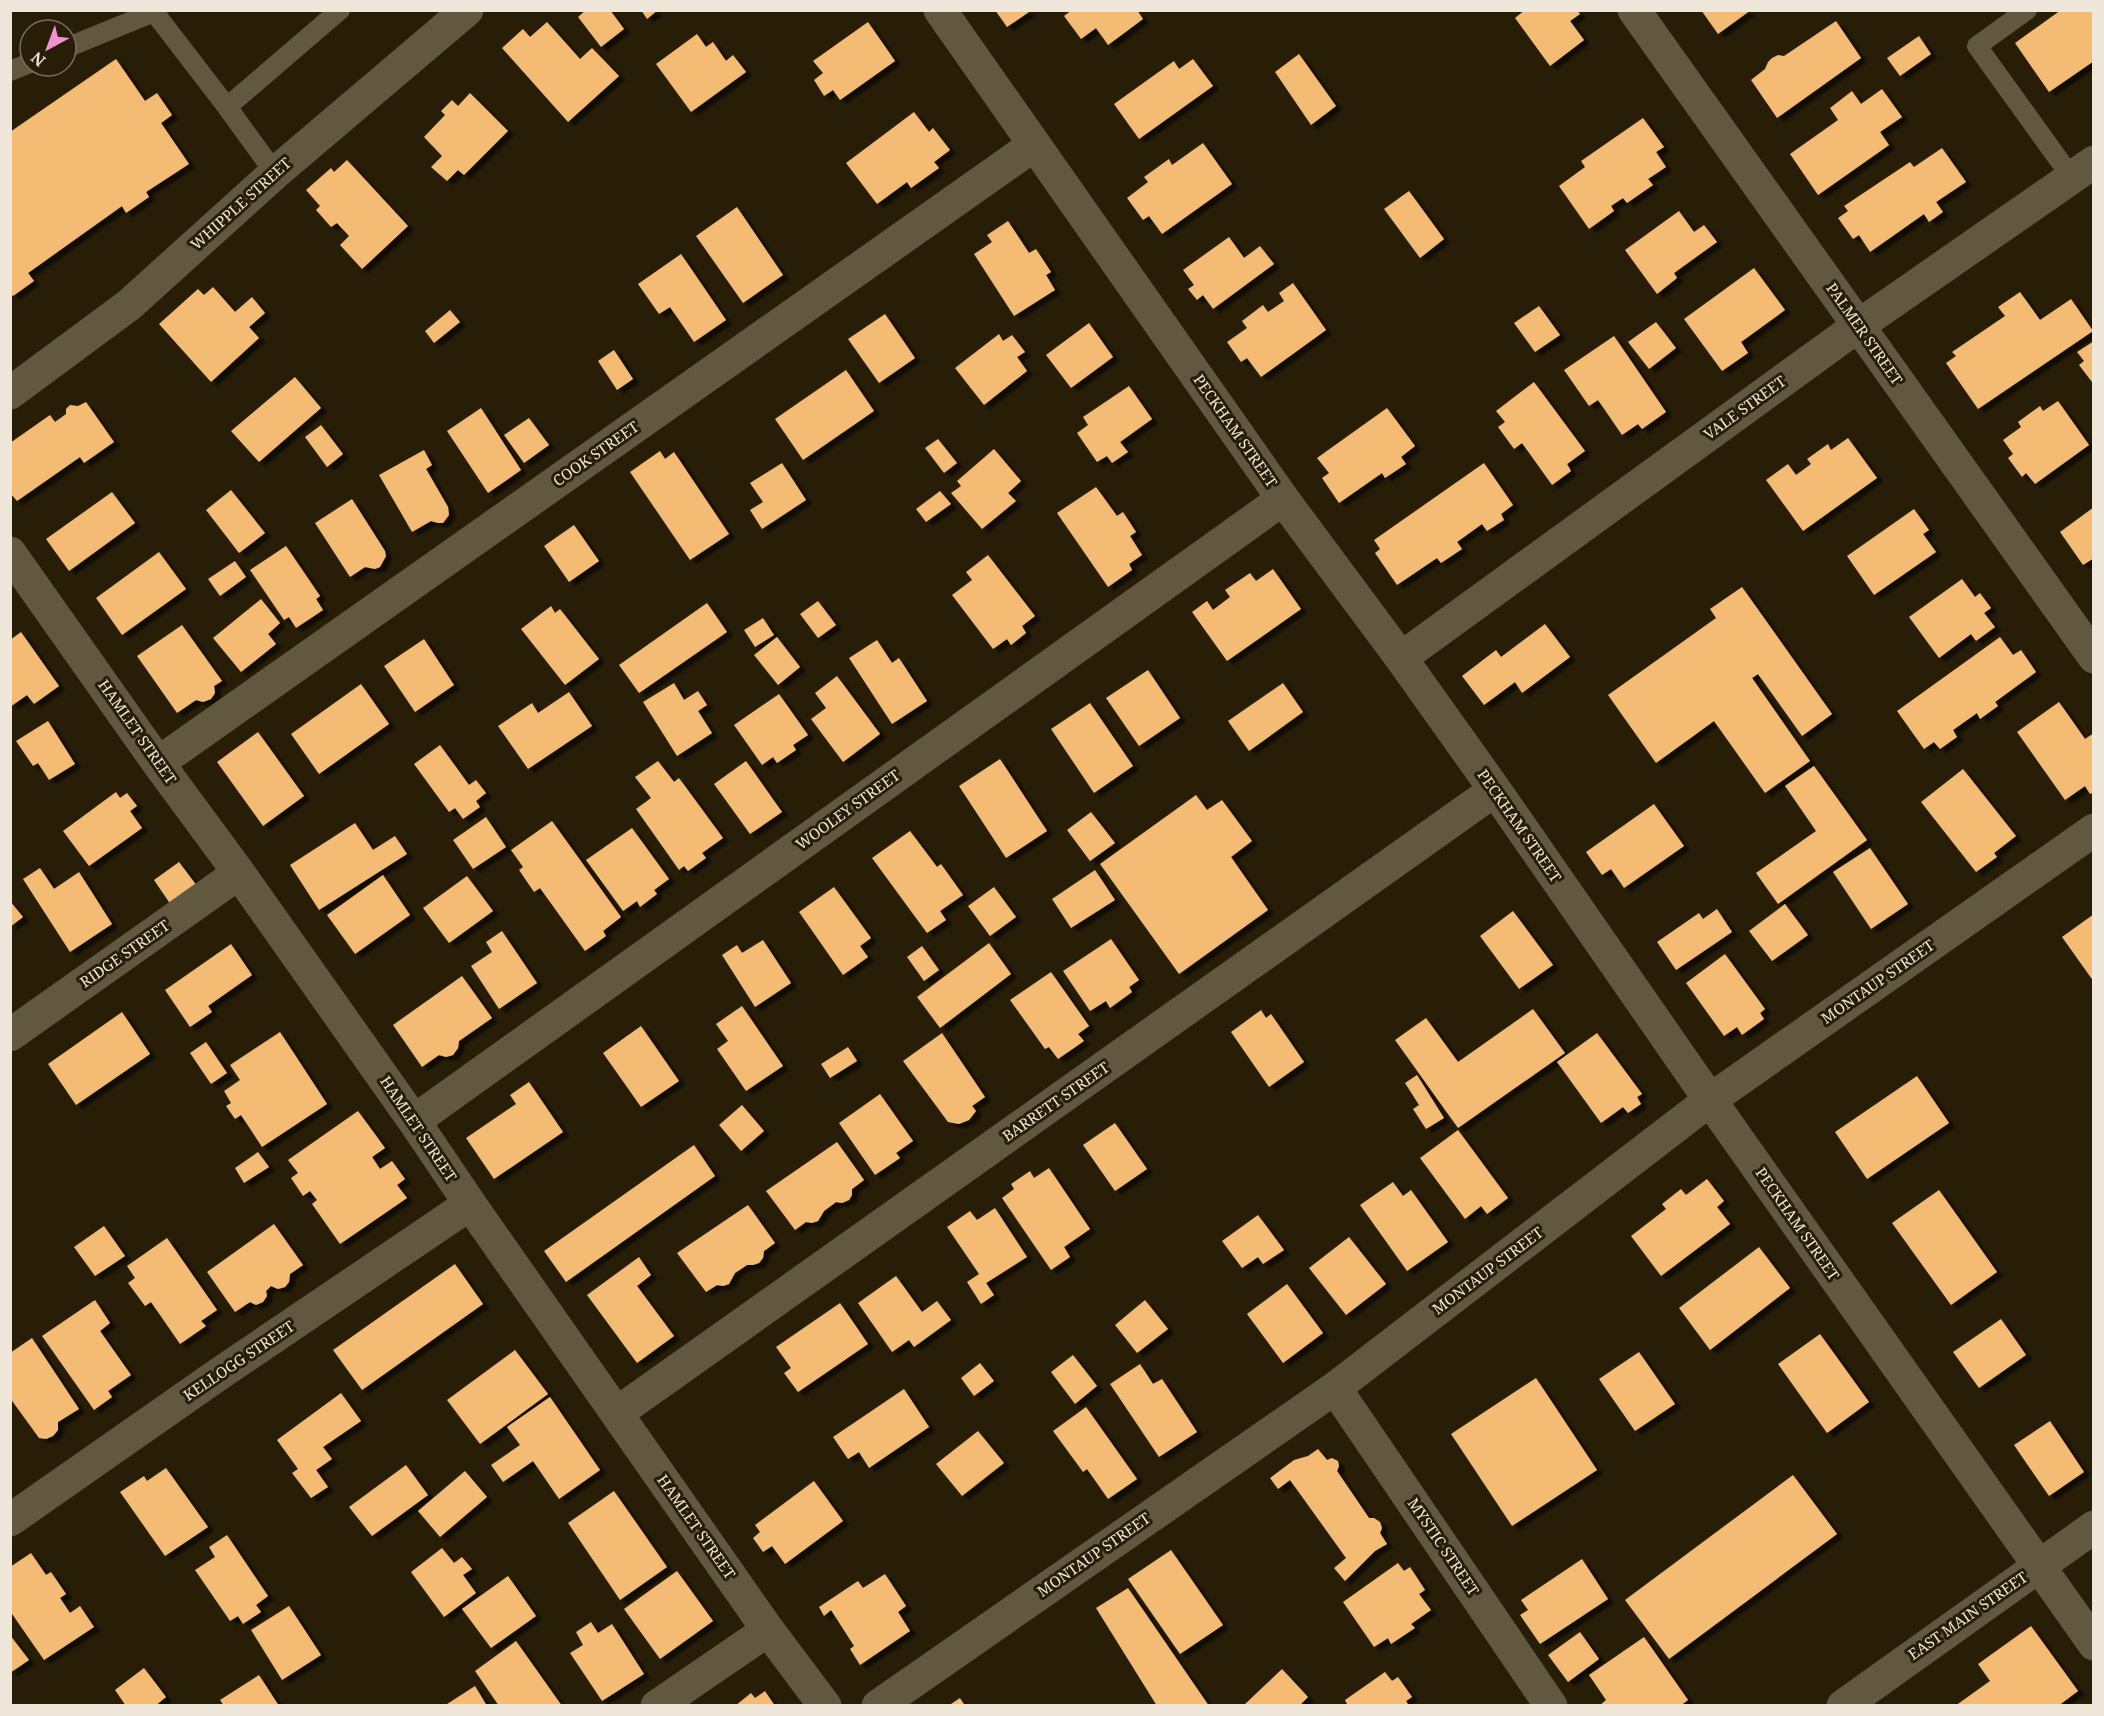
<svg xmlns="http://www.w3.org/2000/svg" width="2104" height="1716" font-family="'Noto Serif',serif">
  <defs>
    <filter id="shadow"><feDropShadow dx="6" dy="4" stdDeviation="1.5" flood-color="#0009"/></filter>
  </defs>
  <rect width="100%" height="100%" fill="#281e08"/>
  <path fill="#f4bb74" filter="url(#shadow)" d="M586 10H610L624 29 601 47 578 17Z
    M641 10H658L647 19Z
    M995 10H1032L1007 27Z
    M1072 10H1137L1143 19 1108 45 1096 28 1081 39 1064 16Z
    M1525 10H1577L1580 14 1570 21 1584 40 1550 66 1515 18Z
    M1701 10H1751L1718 34Z
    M2061 10H2094V61L2049 92 2015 43Z
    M1836 21 1861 58 1777 118 1751 80 1765 69 1768 62 1772 58 1778 55 1784 56Z
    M547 22 580 59 592 48 619 76 568 122 502 48 523 29 530 37Z
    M868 22 895 61 840 100 833 90 824 96 814 80 823 73 813 61Z
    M697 34 706 47 713 42 726 61 733 55 746 72 691 112 656 64Z
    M1919 36 1931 54 1900 76 1887 58Z
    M1299 54 1336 106 1311 125 1275 72Z
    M116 59 145 101 157 93 172 115 161 123 189 164 146 192 149 197 126 213 122 206 28 273 34 281 13 296 10 293V132Z
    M1193 59 1213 86 1139 139 1114 104 1174 61 1179 69Z
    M1882 89 1902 117 1880 132 1889 145 1818 195 1790 154 1838 120 1830 108 1852 91 1861 104Z
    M470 93 508 131 464 175 458 170 447 181 431 167 442 156 424 137 445 115 441 111 452 100 458 106Z
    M914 112 929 132 933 128 950 150 934 162 939 168 911 188 907 182 877 204 846 163Z
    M1643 118 1664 147 1656 152 1666 167 1648 179 1653 185 1627 203 1623 198 1611 206 1614 211 1589 229 1559 186 1585 167 1581 161Z
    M1203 143 1232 184 1162 234 1149 216 1143 220 1127 198 1148 182 1144 177 1169 159 1172 165Z
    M1942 148 1966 182 1936 202 1943 212 1929 222 1924 214 1870 252 1859 235 1853 239 1838 218 1848 211 1844 206 1910 162 1914 167Z
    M347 160 408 226 362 269 340 245 349 236 337 223 331 227 316 210 320 206 306 190 331 168 334 172Z
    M1409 191 1444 239 1420 258 1384 209Z
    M737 207 783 275 743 303 696 236Z
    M1679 211 1694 232 1704 225 1717 242 1674 273 1677 278 1657 294 1625 250Z
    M1008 221 1029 253 1036 249 1051 272 1046 275 1055 290 1014 316 974 254 992 242 987 235Z
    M1229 237 1244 258 1260 246 1274 264 1213 309 1203 295 1197 300 1188 289 1194 285 1183 270Z
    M681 254 726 320 694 342 670 307 659 314 638 284Z
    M1754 268 1785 310 1741 342 1748 353 1722 371 1684 319Z
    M1293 283 1326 330 1261 377 1247 358 1241 362 1227 342 1247 328 1242 321 1263 305 1268 312 1284 301 1279 293Z
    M213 287 235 312 252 297 265 313 249 327 259 338 211 382 159 324 198 289 204 295Z
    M2020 292 2040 320 2071 299 2093 331 1978 409 1946 363 1956 356 1952 352 2005 316 1998 307Z
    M1539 306 1560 335 1535 352 1514 323Z
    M450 310 460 322 434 343 425 331Z
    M885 314 915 358 879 383 848 339Z
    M1656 322 1676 348 1649 369 1628 342Z
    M1089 323 1113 357 1071 388 1046 355Z
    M999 334 1003 341 1012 335 1025 352 1017 357 1027 371 984 405 955 368Z
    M1614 336 1666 412 1642 429 1638 424 1622 435 1598 400 1589 406 1564 370Z
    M2094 341V381L2092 382 2079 365 2084 361 2077 352Z
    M614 350 633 379 617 390 598 361Z
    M846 370 874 411 803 460 775 419Z
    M295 377 321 408 259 462 231 431Z
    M1534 382 1585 451 1567 464 1571 471 1552 485 1522 443 1514 449 1498 427 1505 422 1496 411Z
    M1129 386 1152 419 1120 442 1128 452 1112 463 1107 456 1097 462 1077 433 1088 425 1083 417Z
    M2058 401 2089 445 2035 484 2026 473 2022 477 2008 458 2013 454 2003 440 2021 427 2018 422 2040 406 2043 411Z
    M86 402 114 442 84 463 80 457 17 501 10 493V443L50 415 55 422 66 414V409L70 405 78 406Z
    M481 408 521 470 488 493 447 431Z
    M1387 408 1415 446 1401 457 1406 464 1385 478 1382 473 1339 503 1322 478 1329 473 1317 458Z
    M529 418 549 445 524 463 504 435Z
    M321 425 343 454 327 467 305 437Z
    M1848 438 1877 478 1803 531 1766 480 1788 464 1796 475 1811 464 1807 459 1828 444 1831 450Z
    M938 439 957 463 944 473 925 448Z
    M994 449 1021 481 1008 493 1016 501 982 529 951 493 961 486 957 481Z
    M424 450 432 465 426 469 448 507 449 515 443 523H438L431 521 412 532 379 475Z
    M660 451 665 459 674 452 729 534 690 560 630 472Z
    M782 463 806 500 762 529 750 510 763 502 750 483Z
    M1484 463 1513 505 1501 514 1504 520 1487 531 1482 524 1457 542 1462 549 1441 563 1437 558 1397 585 1375 553 1380 549 1374 540Z
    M1096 487 1117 516 1123 512 1136 532 1130 536 1142 555 1129 564 1132 570 1108 587 1057 513Z
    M231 490 265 533 239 553 206 510Z
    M940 491 951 504 926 522 916 509Z
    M112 492 135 523 69 571 46 539Z
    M352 499 385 551 386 556 380 567 375 569 365 567 350 577 315 523Z
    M2094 507V558L2083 565 2060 532Z
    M1914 509 1929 530 1923 534 1936 552 1874 595 1847 556Z
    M574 525 599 561 569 582 544 546Z
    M286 546 320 596 316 599 323 610 296 628 289 617 284 620 250 570Z
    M159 552 186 589 122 635 96 598Z
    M988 555 1035 616 1022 626 1026 633 1011 645 1007 639 993 649 952 595 972 580 966 572Z
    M235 561 246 577 220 596 208 579Z
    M1273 569 1301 609 1227 661 1192 612 1207 601 1213 610 1230 597 1225 590 1250 573 1256 581Z
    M1962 579 1975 597 1980 593 1991 608 1984 613 1995 627 1976 641 1971 634 1939 658 1909 617Z
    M1742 587 1832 714 1802 736 1758 674 1752 678 1810 761 1765 793 1714 721 1656 763 1608 695 1716 618 1710 609Z
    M261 599 280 623 268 634 276 644 241 672 213 638Z
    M818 601 836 625 818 638 800 614Z
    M707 603 727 632 639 693 619 665Z
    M551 606 555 613 560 609 599 659 565 685 521 629Z
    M763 618 774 635 755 647 744 630Z
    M1545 624 1570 657 1522 693 1515 682 1484 705 1462 676 1496 650 1501 657Z
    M182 625 222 681 214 686 215 693 211 699 203 702 196 700 177 713 137 656Z
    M21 632 59 686 34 704 27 695 10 707V640Z
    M777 637 800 667 778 685 754 655Z
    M2000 637 2013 655 2021 650 2036 672 1995 702 1998 706 1980 719 1977 713 1953 730 1957 737 1940 749 1934 742 1924 749 1897 711Z
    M424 639 454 685 415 712 384 666Z
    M877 640 892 663 899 658 927 701 892 724 849 658Z
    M1148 670 1180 718 1139 746 1106 698Z
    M837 676 880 734 843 762 811 719 826 708 815 693Z
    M674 683 684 700 698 691 707 705 698 711 712 733 677 756 643 702Z
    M1283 683 1303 712 1249 751 1228 721Z
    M361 684 389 724 319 774 291 734Z
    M569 692 592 726 528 769 498 726 532 703 538 713Z
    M779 694 808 735 793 745 796 750 777 763 773 757 762 765 734 725Z
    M2059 702 2085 739 2094 733V792L2090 794 2085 786 2065 800 2017 732Z
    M1090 703 1133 766 1094 793 1051 729Z
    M48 721 75 764 49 780 38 763 33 766 16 741Z
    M258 732 304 796 263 826 217 762Z
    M440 745 469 785 476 780 486 793 476 801 480 807 463 819 455 808 449 812 414 764Z
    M1000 759 1047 831 1006 858 959 786Z
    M658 761 674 782 679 778 723 838 702 853 706 858 688 871 684 866 679 870 636 809 651 798 635 777Z
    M746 761 782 812 750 834 714 784Z
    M1814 766 1867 840 1778 904 1756 873 1816 831 1785 786Z
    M1963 769 2016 836 1994 853 1997 857 1976 872 1921 802Z
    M116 792 120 798 127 793 137 806 130 811 142 828 89 866 63 831Z
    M1196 795 1207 810 1222 800 1252 841 1231 857 1268 910 1179 974 1100 864Z
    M1654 804 1684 846 1624 888 1611 869 1602 875 1586 852Z
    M1091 812 1115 843 1090 861 1067 830Z
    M486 817 506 847 473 869 453 840Z
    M552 821 621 917 603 931 606 936 585 951 540 888 534 892 519 870 523 867 511 850Z
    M355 823 373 850 395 836 407 854 319 910 290 865Z
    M632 828 669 879 654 890 657 894 640 907 637 901 623 911 586 860Z
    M910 831 937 867 941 864 963 895 940 911 946 920 927 933 872 858Z
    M1870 848 1908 904 1871 929 1833 872Z
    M179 862 197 886 171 905 154 880Z
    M40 868 54 889 79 872 112 924 70 952 23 879Z
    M1095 870 1115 900 1071 928 1052 899Z
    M383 875 410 915 355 954 327 915Z
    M467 876 493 911 449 943 423 908Z
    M834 887 871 938 860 946 868 957 843 975 799 912Z
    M994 887 1016 917 990 936 968 906Z
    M10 901 23 917 10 927Z
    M1785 904 1808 935 1772 961 1749 931Z
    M1717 909 1732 932 1676 970 1657 942 1699 913 1703 919Z
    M1513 911 1553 965 1519 989 1480 936Z
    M2094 914V982L2062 937Z
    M502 931 537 983 499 1009 471 966 492 952 486 942Z
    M1111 939 1139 980 1129 987 1132 992 1110 1008 1106 1001 1090 1011 1063 971Z
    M763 940 791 983 755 1007 722 955 737 945 742 953Z
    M989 943 1011 974 940 1028 917 997Z
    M231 944 252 975 208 1006 212 1012 190 1027 165 990Z
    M922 946 939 970 924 981 907 957Z
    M1725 954 1765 1009 1760 1013 1764 1019 1742 1035 1737 1027 1724 1036 1686 983Z
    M1051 972 1089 1026 1078 1034 1084 1041 1058 1059 1049 1047 1045 1049 1010 1000Z
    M462 976 492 1018 459 1041 458 1048 453 1055 446 1057 439 1055 422 1067 393 1025Z
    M742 1006 783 1066 746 1091 717 1049 728 1041 716 1024Z
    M1533 1009 1565 1053 1458 1128 1395 1040 1426 1018 1458 1062Z
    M1261 1010 1266 1018 1271 1014 1304 1062 1269 1087 1231 1032Z
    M122 1012 150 1054 76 1105 48 1064Z
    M641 1026 679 1081 641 1107 603 1053Z
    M280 1032 327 1104 262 1147 241 1115 235 1119 226 1106 231 1103 224 1091 240 1080 230 1065Z
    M942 1033 985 1097 972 1106 976 1111 969 1120 959 1124 948 1122 903 1061Z
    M1597 1033 1642 1094 1637 1097 1641 1104 1628 1113 1623 1107 1601 1123 1557 1062Z
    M206 1042 227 1073 211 1084 190 1053Z
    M848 1047 857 1061 830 1078 821 1064Z
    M1417 1075 1444 1118 1426 1129 1413 1109 1419 1105 1405 1083Z
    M1917 1076 1949 1123 1867 1179 1835 1132Z
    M529 1082 563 1132 494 1179 466 1138 516 1104 510 1095Z
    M880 1094 913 1141 896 1153 900 1158 875 1175 839 1123Z
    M742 1105 764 1131 741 1151 719 1125Z
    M358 1111 385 1148 372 1157 380 1169 392 1161 405 1179 397 1185 407 1198 340 1244 312 1204 317 1200 310 1191 303 1196 291 1178 298 1173 288 1160Z
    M1115 1123 1147 1169 1115 1191 1083 1145Z
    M1458 1130 1508 1198 1487 1214 1481 1206 1465 1219 1420 1158Z
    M837 1142 864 1180 852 1189V1195L849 1200 842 1203 836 1202 824 1211 818 1221 812 1223 806 1222 795 1230 766 1191Z
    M694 1145 715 1176 566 1282 544 1251Z
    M258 1152 269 1167 244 1183 235 1168Z
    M1049 1168 1090 1229 1064 1247 1070 1257 1051 1270 1002 1198 1014 1189 1011 1184 1030 1171 1034 1178Z
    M1707 1179 1724 1201 1717 1207 1730 1224 1661 1276 1631 1236 1666 1209 1662 1204 1681 1189 1686 1195Z
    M1393 1182 1403 1196 1411 1190 1448 1242 1407 1271 1360 1205Z
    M1939 1190 1997 1272 1951 1305 1892 1223Z
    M748 1205 775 1243 764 1251 763 1258 759 1263 753 1265H747L735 1273 729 1284 723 1286 717 1285 706 1292 677 1253Z
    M995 1208 1027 1257 986 1283 994 1295 981 1304 967 1282 979 1274 947 1227 970 1211 977 1220Z
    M1258 1215 1284 1250 1263 1264 1258 1257 1242 1268 1222 1241Z
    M274 1224 303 1265 290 1274 289 1282 285 1287 278 1289 271 1286 266 1291 267 1296 263 1302 256 1305 250 1302 235 1312 207 1272Z
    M104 1226 125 1256 95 1276 74 1247Z
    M1349 1237 1386 1284 1346 1315 1309 1268Z
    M167 1238 217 1310 201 1321 206 1326 180 1344 151 1302 145 1306 128 1283 135 1278 127 1266Z
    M1759 1247 1790 1288 1710 1350 1679 1308Z
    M639 1257 651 1275 637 1286 674 1336 637 1363 587 1295Z
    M455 1264 483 1304 362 1390 333 1350Z
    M896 1276 922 1312 937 1301 951 1320 914 1347 909 1340 892 1352 858 1303Z
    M1287 1284 1323 1333 1283 1363 1247 1314Z
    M95 1300 110 1323 100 1331 131 1375 108 1391 112 1397 94 1410 42 1336Z
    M1145 1300 1168 1329 1137 1353 1115 1325Z
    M840 1303 868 1344 798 1392 784 1373 791 1368 776 1347Z
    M2001 1319 2026 1355 1979 1388 1953 1352Z
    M1820 1334 1869 1402 1827 1433 1778 1364Z
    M32 1338 79 1409 58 1422V1430L53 1436 46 1439 39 1438 10 1398V1353Z
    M515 1350 548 1394 480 1444 447 1400Z
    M1639 1352 1675 1404 1635 1431 1599 1379Z
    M1073 1355 1097 1386 1075 1404 1051 1372Z
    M980 1363 994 1381 974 1396 961 1378Z
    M1140 1364 1153 1384 1162 1379 1197 1432 1159 1457 1110 1384Z
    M1536 1378 1597 1470 1512 1526 1451 1434Z
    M904 1389 929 1427 869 1468 859 1452 848 1459 833 1437Z
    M341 1393 361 1421 323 1447 332 1459 316 1470 328 1487 311 1498 292 1473 298 1469 277 1440Z
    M550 1397 600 1470 559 1499 533 1461 503 1482 491 1465 520 1445 507 1427Z
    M1086 1407 1137 1479 1108 1499 1087 1469 1083 1472 1053 1431Z
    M2050 1421 2084 1472 2049 1496 2014 1445Z
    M978 1431 1004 1463 962 1496 936 1464Z
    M1318 1449 1327 1460 1332 1458 1338 1461 1339 1466 1337 1471 1369 1518H1374L1380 1522 1382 1528 1380 1533 1387 1544 1375 1551 1345 1581 1334 1568 1346 1558 1290 1480 1278 1489 1270 1478 1294 1460 1308 1456Z
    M406 1465 428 1495 372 1536 349 1507Z
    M166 1468 208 1527 165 1556 120 1492 144 1476 147 1481Z
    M465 1471 487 1497 440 1537 418 1511Z
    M1793 1475 1837 1534 1669 1659 1625 1600Z
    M814 1481 843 1521 785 1564 772 1546 763 1552 753 1538 760 1532 755 1525Z
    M614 1491 667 1567 620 1600 568 1523Z
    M227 1535 268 1596 256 1605 261 1612 243 1624 238 1616 230 1621 195 1570 215 1557 209 1547Z
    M442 1548 454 1563 462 1557 472 1569 463 1575 476 1593 444 1617 411 1572Z
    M1171 1550 1223 1625 1180 1654 1128 1579Z
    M31 1553 46 1575 51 1572 66 1594 60 1598 70 1613 80 1606 94 1627 44 1660 10 1611V1567Z
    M1582 1559 1608 1599 1540 1644 1520 1615 1528 1610 1521 1600Z
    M1398 1563 1404 1571 1410 1567 1425 1590 1419 1594 1431 1610 1411 1624 1415 1628 1391 1644 1388 1638 1374 1647 1343 1602Z
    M677 1571 713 1621 660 1659 624 1609Z
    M885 1574 906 1606 898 1612 910 1631 860 1665 850 1649 854 1646 831 1610 824 1616 819 1607 858 1581 863 1588Z
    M508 1576 536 1616 491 1648 462 1609Z
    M1128 1588 1209 1706H1157L1096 1608Z
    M289 1606 321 1655 282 1680 251 1630Z
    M591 1622 598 1633 612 1624 644 1674 602 1701 570 1653 583 1645 576 1632Z
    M2031 1626 2078 1691 2058 1706H1955L1990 1681 1978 1664Z
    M1580 1632 1599 1659 1568 1682 1548 1655Z
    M10 1635 29 1660 10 1673Z
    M1644 1637 1688 1700 1680 1706H1599L1606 1700 1589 1675Z
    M516 1641 562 1706H499L475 1671Z
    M144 1668 166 1697 155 1706H126L115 1690Z
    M1282 1669 1308 1697 1299 1706H1243Z
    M1385 1672 1392 1681 1398 1677 1412 1697 1406 1701 1409 1706H1348L1345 1700Z
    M259 1675 279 1706H224L220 1700Z
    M475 1686 487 1706H444Z
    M765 1691 775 1706H735L751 1693 755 1698Z
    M960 1698 965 1706H948Z"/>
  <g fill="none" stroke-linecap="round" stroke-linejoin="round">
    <path stroke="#62573f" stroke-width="20" d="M156 10 154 12 227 107 275 173
      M2027 10 1977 46 2072 178
      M66 48 154 12
      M10 71 30 63
      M227 107 340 10"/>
    <path stroke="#62573f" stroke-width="33" d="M940 10 1283 499 1401 658 1495 790 1710 1100 2094 1644
      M1634 10 2094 657
      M10 393 129 305 275 173 467 10
      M10 553 158 763 239 873 414 1121 470 1204 768 1630 825 1706
      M1401 658 1858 326 2094 162
      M158 763 1034 145
      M10 1035 239 873
      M414 1121 1283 499
      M1335 1388 1551 1706
      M617 1413 1495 790
      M10 1520 219 1374 470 1204
      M657 1706 768 1630
      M878 1706 1335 1388 1710 1100 2094 830
      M1843 1706 2094 1527"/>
  </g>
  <g text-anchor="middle" stroke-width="6" stroke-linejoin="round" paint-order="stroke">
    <g font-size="15" fill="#eee7da" stroke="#281e08">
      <text transform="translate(241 204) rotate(-42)" y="5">WHIPPLE STREET</text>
      <text transform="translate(1864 334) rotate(55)" y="5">PALMER STREET</text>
      <text transform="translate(1745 408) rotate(-36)" y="5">VALE STREET</text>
      <text transform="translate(1235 431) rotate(55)" y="5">PECKHAM STREET</text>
      <text transform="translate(596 454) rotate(-35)" y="5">COOK STREET</text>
      <text transform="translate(137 732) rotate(55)" y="5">HAMLET STREET</text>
      <text transform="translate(848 810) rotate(-36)" y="5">WOOLEY STREET</text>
      <text transform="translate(1519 826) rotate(55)" y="5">PECKHAM STREET</text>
      <text transform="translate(125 954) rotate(-35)" y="5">RIDGE STREET</text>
      <text transform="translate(1878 982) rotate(-35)" y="5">MONTAUP STREET</text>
      <text transform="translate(1056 1102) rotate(-35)" y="5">BARRETT STREET</text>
      <text transform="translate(418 1129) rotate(56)" y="5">HAMLET STREET</text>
      <text transform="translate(1797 1224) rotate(55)" y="5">PECKHAM STREET</text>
      <text transform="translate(1488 1271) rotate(-37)" y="5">MONTAUP STREET</text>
      <text transform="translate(239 1361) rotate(-34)" y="5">KELLOGG STREET</text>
      <text transform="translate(696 1527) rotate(55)" y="5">HAMLET STREET</text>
      <text transform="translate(1443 1547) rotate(56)" y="5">MYSTIC STREET</text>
      <text transform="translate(1094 1555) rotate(-35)" y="5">MONTAUP STREET</text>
      <text transform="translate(1968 1616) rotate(-35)" y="5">EAST MAIN STREET</text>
    </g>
  </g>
  <rect width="2104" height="1716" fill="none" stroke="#eee7da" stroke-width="24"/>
  <g transform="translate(48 48) rotate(221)"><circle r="28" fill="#281e08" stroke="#776e5c" stroke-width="1.5"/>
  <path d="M0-4.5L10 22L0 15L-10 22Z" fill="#f491d4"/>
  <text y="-9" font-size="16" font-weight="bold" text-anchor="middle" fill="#eee7da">N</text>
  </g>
</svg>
